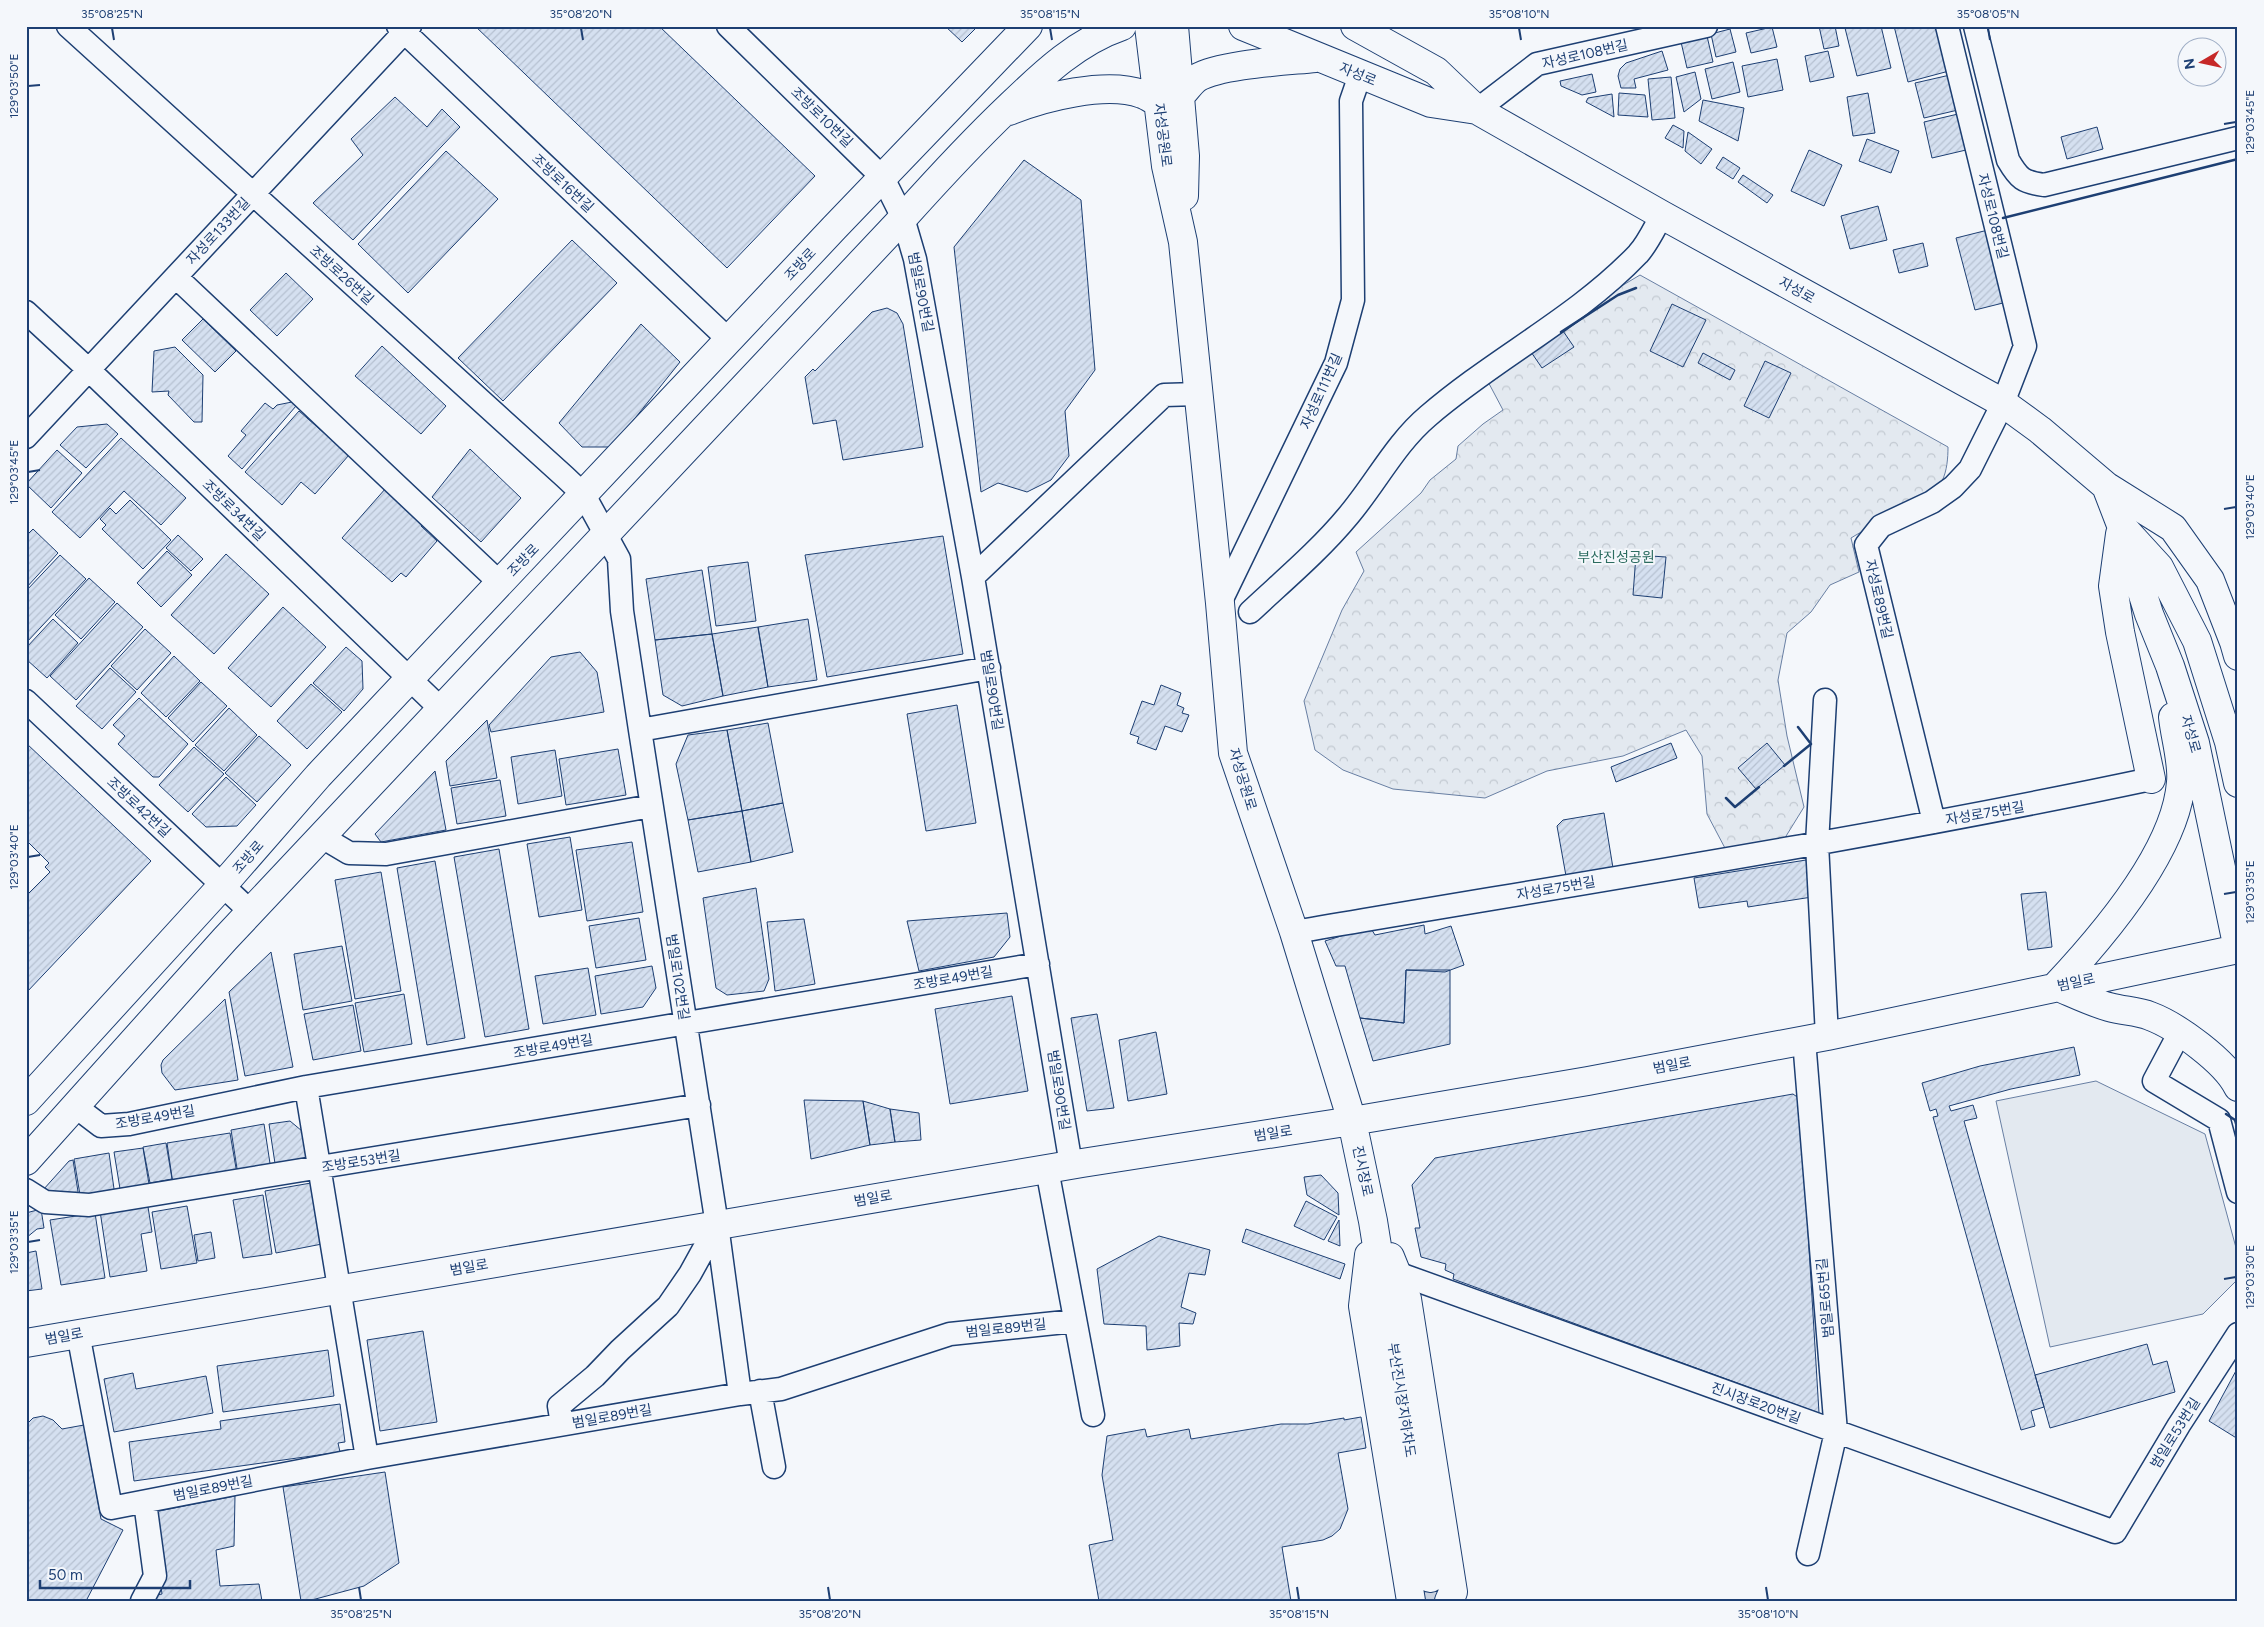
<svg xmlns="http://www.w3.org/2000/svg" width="2264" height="1627" font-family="Figtree,'Noto Sans KR',sans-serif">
  <defs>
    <pattern id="forest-crowns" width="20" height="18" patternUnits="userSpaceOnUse" patternTransform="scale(1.25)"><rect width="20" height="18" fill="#e3e9f0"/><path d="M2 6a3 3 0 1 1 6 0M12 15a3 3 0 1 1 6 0" fill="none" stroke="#c2c9d1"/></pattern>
    <pattern id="building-hatch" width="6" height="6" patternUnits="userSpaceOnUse" patternTransform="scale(1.25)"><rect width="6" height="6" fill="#d5e0f0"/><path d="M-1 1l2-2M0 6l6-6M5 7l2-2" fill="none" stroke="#b6c1d1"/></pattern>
  </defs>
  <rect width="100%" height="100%" fill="#f4f7fb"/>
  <path fill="url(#forest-crowns)" stroke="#687fa3" d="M1640 275 1948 447C1948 458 1947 471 1942 481 1932 497 1870 526 1851 538L1859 572 1830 585 1811 612 1787 633 1778 680 1787 736 1804 807 1783 841 1726 850 1707 814 1702 756 1686 730 1623 756 1547 771 1485 798 1393 789 1343 770 1315 750 1304 701 1342 610 1364 571 1356 552 1421 493 1430 480 1456 459 1458 446 1483 424 1503 410 1485 376 1566 319Z"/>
  <path fill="#e3e9f0" stroke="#687fa3" d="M2096 1081 2205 1134 2238 1255V1279L2203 1314 2050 1347 1996 1101Z"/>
  <path fill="url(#building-hatch)" stroke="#1d3f73" d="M475 26H659L815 176 727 268Z
    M945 26H978L962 42Z
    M1819 26H1835L1839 46 1824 49Z
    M1852 26H1881L1891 68 1857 76 1845 28Z
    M1894 26H1938L1949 71 1908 82Z
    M1772 27 1777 47 1751 53 1746 33Z
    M1730 29 1736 52 1716 57 1711 34Z
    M1707 36 1713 62 1687 68 1681 42Z
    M1662 51 1668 70 1634 79 1636 88H1621L1618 76 1620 69 1626 63Z
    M1828 51 1834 77 1810 82 1805 56Z
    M1777 59 1783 90 1748 97 1742 66Z
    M1733 62 1740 92 1712 99 1705 69Z
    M1695 72 1701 99 1684 112 1676 77Z
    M1592 74 1596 92 1582 95 1561 86 1560 81Z
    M1950 75 1958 110 1924 118 1915 83Z
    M1671 77 1675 118 1652 120 1648 79Z
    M1619 93 1645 95 1648 117 1618 115Z
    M1868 93 1875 133 1853 136 1847 97Z
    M1612 94 1614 117 1586 102 1588 98Z
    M395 97 427 127 442 109 460 127 353 240 313 203 363 155 351 139Z
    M1703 100 1744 108 1738 141 1699 121Z
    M1958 114 1966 150 1932 158 1924 122Z
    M1673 125 1684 131 1683 148 1665 138Z
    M2097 127 2103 149 2067 159 2061 137Z
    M1688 132 1712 149 1701 164 1685 151Z
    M1867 139 1899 151 1891 173 1859 161Z
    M1809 150 1842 165 1824 206 1791 191Z
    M446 151 498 199 408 293 358 244Z
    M1723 157 1740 168 1733 179 1716 168Z
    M1024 160 1081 200 1095 370 1065 411 1069 456 1051 480 1027 492 998 483 981 492 954 247Z
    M1743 175 1773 195 1767 203 1738 182Z
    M1878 206 1887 240 1850 249 1841 216Z
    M1988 230 2007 302 1975 310 1956 238Z
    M572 240 617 283 503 401 458 358Z
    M1923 243 1928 266 1899 273 1893 250Z
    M286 273 313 299 277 336 250 310Z
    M1672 304 1706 320 1683 367 1650 351Z
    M887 308 897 313 903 324 923 447 843 460 836 420 813 424 805 377 813 369 815 371 872 312Z
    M203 319 236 351 215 372 182 340Z
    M641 324 680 362 612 447H582L559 423Z
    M1561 328 1574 347 1542 368 1529 349Z
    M382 346 446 406 421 434 355 376Z
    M175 347 203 375 202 422H194L168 395 169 391 152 392 154 351Z
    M1703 353 1735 370 1730 380 1698 363Z
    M1765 361 1791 373 1769 418 1744 406Z
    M292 402 296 406 242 469 228 456 246 435 241 431 265 403 273 409 277 405Z
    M299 411 349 455 315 494 301 482 282 505 245 472Z
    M107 424 118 434 86 468 60 445 77 427Z
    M121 438 186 498 161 525 124 491 80 538 52 512Z
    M470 449 521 498 481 542 432 497Z
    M57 450 82 473 51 508 26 484Z
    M386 488 424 522 421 526 437 541 406 577 401 573 392 582 342 538Z
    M130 500 171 540 143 569 102 529 106 525 100 519 110 508 116 514Z
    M33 529 58 553 26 588V536Z
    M178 535 203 559 191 571 166 548Z
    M943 536 963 654 827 677 805 555Z
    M167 551 192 575 161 607 137 583Z
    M226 554 269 594 214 654 171 615Z
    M60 555 86 579 26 643V591Z
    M1636 555 1666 557 1662 598 1633 595Z
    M748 562 756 621 716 626 708 567Z
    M702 570 712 634 655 640 646 579Z
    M89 578 115 602 81 639 55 615Z
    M117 603 143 627 76 700 50 676Z
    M283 607 326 647 271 707 228 668Z
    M53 619 78 643 47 678 26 659V648Z
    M808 619 817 680 768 687 758 627Z
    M758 627 768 687 723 696 712 634Z
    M145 629 171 653 137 690 111 666Z
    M712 634 723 696 682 706 663 695 655 640Z
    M346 647 362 661 363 689 344 711 313 683Z
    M580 652 597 672 604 712 491 732 489 725 551 657Z
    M174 656 200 681 166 717 141 693Z
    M110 668 136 692 102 729 76 706Z
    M201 682 227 706 193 742 168 718Z
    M311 684 342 712 307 749 277 721Z
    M1161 685 1181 693 1177 705 1184 708 1182 713 1189 715 1182 732 1165 726 1156 750 1137 743 1139 737 1130 734 1142 701 1154 705Z
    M139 698 188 744 159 777H153L118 744 125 736 113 725Z
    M957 705 976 823 926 831 907 714Z
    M229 708 257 735 224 771 195 745Z
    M487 720 497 778 450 786 446 761Z
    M768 723 783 803 742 811 727 730Z
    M727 730 742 811 688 820 676 764 688 735Z
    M259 736 291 765 257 802 225 773Z
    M26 743 151 861 26 993V896L50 872 45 867 49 863 26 840Z
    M1671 743 1677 758 1616 782 1611 767Z
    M1767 743 1785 765 1756 789 1738 768Z
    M194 747 224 774 188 812 159 785Z
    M618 749 626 795 566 805 559 759Z
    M555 750 562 796 518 804 511 757Z
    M435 771 446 830 381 842 375 834Z
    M226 777 256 805 237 826 206 827 192 814Z
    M500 780 506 816 457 824 451 788Z
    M783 803 793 852 751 862 742 811Z
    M742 811 751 862 698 872 688 820Z
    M1604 813 1613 868 1566 876 1557 826 1563 820Z
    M570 837 582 910 539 917 527 844Z
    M632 842 643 912 587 921 576 850Z
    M499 849 529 1029 485 1037 454 857Z
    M1806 860 1812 897 1748 907 1747 901 1699 908 1694 878Z
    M435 861 465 1038 427 1045 397 868Z
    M381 872 401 991 355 999 335 880Z
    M756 888 769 979 764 991 727 995 716 988 703 898Z
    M2046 892 2052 947 2028 950 2021 894Z
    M1007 913 1010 937 994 957 919 971 907 921Z
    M639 918 646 960 596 968 589 926Z
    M804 919 815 984 775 991 767 922Z
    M1424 925 1425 934 1451 926 1464 965 1445 972 1406 970 1404 1023 1360 1018 1345 966H1336L1325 941 1370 927 1375 935Z
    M342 946 352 1001 303 1010 294 954Z
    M271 952 293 1067 245 1076 229 992Z
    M652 966 656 988 643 1007 601 1014 595 976Z
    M588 968 596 1015 543 1024 535 976Z
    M1406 970H1450V1044L1373 1061 1360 1018 1404 1023Z
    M404 994 412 1044 364 1052 355 1003Z
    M1012 996 1028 1091 950 1104 935 1009Z
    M225 999 238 1080 175 1090 162 1073 161 1065 163 1060Z
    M353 1005 361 1051 313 1060 304 1014Z
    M1097 1014 1114 1108 1087 1111 1071 1018Z
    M1156 1032 1167 1094 1128 1101 1119 1040Z
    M2074 1047 2080 1075 2011 1089 1949 1106 1951 1111 1973 1105 1977 1118 1964 1121 2044 1407 2031 1411 2035 1426 2021 1430 1933 1117 1938 1116 1936 1109 1930 1111 1922 1083 1980 1066Z
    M1793 1094 1800 1099 1819 1413 1453 1279 1454 1274 1445 1270 1446 1264 1421 1257 1415 1228H1420L1412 1185 1435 1158Z
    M804 1100 863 1101 870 1145 811 1159Z
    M863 1101 890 1109 895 1142 870 1145Z
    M890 1109 919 1113 921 1140 895 1142Z
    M290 1121 302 1131 307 1164 276 1170 269 1124Z
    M264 1124 271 1170 238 1175 231 1130Z
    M230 1133 237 1174 173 1184 167 1143Z
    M166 1143 172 1179 150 1183 143 1147Z
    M143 1148 150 1190 121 1195 114 1152Z
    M109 1153 115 1196 81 1201 74 1159Z
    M73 1160 79 1198 43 1190 69 1161Z
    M1321 1175 1338 1193 1339 1215 1307 1195 1304 1177Z
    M311 1183 322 1244 276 1253 265 1191Z
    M263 1195 272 1254 243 1258 233 1200Z
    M1306 1201 1337 1217 1324 1240 1294 1226Z
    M187 1206 197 1263 161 1269 152 1212Z
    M148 1207 152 1232 141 1234 147 1271 110 1277 100 1211Z
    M41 1209 44 1228 37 1229 26 1238V1213Z
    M95 1213 105 1278 61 1285 50 1220Z
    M1339 1220 1340 1246 1328 1241Z
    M1246 1229 1345 1264 1340 1279 1242 1242Z
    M211 1232 215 1258 198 1261 194 1235Z
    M1159 1236 1210 1250 1205 1275 1189 1273 1181 1307 1196 1313 1193 1324 1179 1323 1180 1346 1147 1350 1146 1326 1104 1324 1097 1269Z
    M36 1251 42 1289 26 1291V1253Z
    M423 1331 437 1422 380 1431 367 1340Z
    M2147 1344 2153 1365 2167 1361 2175 1392 2050 1428 2035 1375Z
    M328 1350 334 1396 223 1412 217 1366Z
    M2238 1367V1439L2209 1421Z
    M133 1373 136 1389 206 1376 213 1413 114 1432 104 1379Z
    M340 1404 345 1442 338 1443 340 1452 134 1481 129 1442 221 1429 220 1421Z
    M43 1416 53 1420 62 1429 84 1425 101 1519 123 1530 86 1601H26V1425L33 1418Z
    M1361 1417 1366 1448 1338 1453 1348 1509 1340 1529 1332 1536 1323 1540 1282 1547 1291 1601H1099L1089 1545 1113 1540 1102 1475 1107 1436 1145 1429 1147 1437 1189 1429 1191 1439 1281 1424H1308L1344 1418V1420Z
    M385 1472 399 1563 364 1586 308 1601H301L283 1487Z
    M235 1496 234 1546 216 1550 220 1586 259 1584 262 1601H152L151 1596 162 1594 158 1566 154 1512Z"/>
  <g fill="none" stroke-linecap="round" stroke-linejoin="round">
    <path stroke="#c9d2e0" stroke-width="28" stroke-dasharray="28 14" stroke-linecap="butt" d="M1430 1578 1433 1601"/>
    <g stroke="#1d3f73" stroke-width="25">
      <path id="minor" d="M68 26 565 477 584 495 619 559 622 611 640 730 717 1225 740 1394
        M398 26 729 340
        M728 26 883 178 903 218 915 259 973 577 1071 1165
        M1975 26 2008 160C2019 179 2023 182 2044 185L2238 138
        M1477 110 1537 64 1706 26
        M176 277 500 583
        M26 312 90 371 441 709
        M26 437 410 26
        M973 577 1164 395 1198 394
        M1220 603 1336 363 1353 300 1351 101 1360 75
        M1250 612C1283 581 1319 551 1348 516 1376 483 1395 444 1428 416 1495 358 1577 318 1638 254 1648 243 1655 227 1662 215
        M1825 700 1817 844 1827 1036
        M26 701 252 913
        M640 730 989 668
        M1934 822 1866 545 1881 526 1932 502 1953 487 1970 469 2003 403 2025 346 1947 26
        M322 837 349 853 386 854 651 806
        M1294 932C1581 883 1868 839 2151 779
        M2180 1032 2154 1081 2219 1120 2238 1192
        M1804 1040 1836 1432 1808 1554
        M306 1087 367 1458
        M76 1107 101 1126 129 1124 306 1087 1038 964
        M1047 1169 1093 1415
        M26 1190 45 1202 89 1205 699 1105
        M1397 1273 2115 1532 2179 1425 2238 1334
        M78 1333 111 1508 367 1458 740 1394 781 1389 950 1334 1075 1321
        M760 1391 774 1467
        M562 1424 559 1406 595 1376 620 1350 668 1306 690 1274 717 1225
        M142 1601 155 1576 145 1502"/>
    </g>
    <g stroke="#1d3f73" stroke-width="30">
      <path id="major" d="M1149 26 1166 166 1183 242 1220 603 1233 753 1294 932 1352 1121 1373 1221 1430 1578
        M1174 26 1185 156 1184 196
        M1243 26 1431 103 1477 110
        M1355 26 1436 71 1477 110 1662 215 2003 403 2040 430 2106 486 2173 528 2210 580 2234 642 2238 656
        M1181 95C1186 90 1191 82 1197 78 1221 64 1286 61 1315 58
        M1009 111C1043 97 1106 81 1142 94 1148 96 1153 100 1159 103
        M2106 486 2121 525 2149 614 2170 666 2195 743 2238 949
        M2127 532 2159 567 2197 641 2229 742 2238 783
        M2120 534 2113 586 2120 632 2151 779
        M2056 986C2102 937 2176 851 2181 782 2183 763 2175 737 2173 717
        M2056 986C2073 993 2091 1002 2109 1007 2123 1011 2138 1011 2150 1016 2177 1026 2226 1062 2238 1087
        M26 1101 222 886 318 776 834 228 1028 26
        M26 1161 225 939 903 218C938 179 973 141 1011 105 1044 73 1078 41 1122 26
        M1369 1255 1363 1306 1411 1601
        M1390 1257 1407 1299 1453 1592 1449 1601
        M26 1343 1082 1163 1352 1121 1588 1081 1827 1036 2238 949"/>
    </g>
    <use href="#minor" stroke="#f4f7fb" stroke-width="22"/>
    <use href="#major" stroke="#f4f7fb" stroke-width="28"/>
    <path stroke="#1d3f73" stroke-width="2.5" d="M2003 218 2238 159
      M1561 332 1618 295 1636 288
      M1784 766 1811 744 1798 727
      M1726 798 1735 807 1759 787
      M2226 1114 2235 1120 2238 1131"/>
  </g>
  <path fill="none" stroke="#1d3f73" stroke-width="2" d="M112 28 114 40M581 28 583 40M1050 28 1052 40M1519 28 1521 40M1988 28 1990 40M28 86 40 85M2224 124 2236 122M28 472 40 470M2224 509 2236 507M28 857 40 855M2224 894 2236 892M28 1242 40 1240M2224 1279 2236 1277M359 1587 361 1600M828 1587 830 1600M1297 1587 1299 1600M1766 1587 1768 1600"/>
  <g text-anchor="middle" stroke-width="4" stroke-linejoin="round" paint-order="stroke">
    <g font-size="14" fill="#1d3f73" stroke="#f4f7fb">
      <text transform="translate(1585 54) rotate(-13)" y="5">자성로108번길</text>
      <text transform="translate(1358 74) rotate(22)" y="5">자성로</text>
      <text transform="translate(822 117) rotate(44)" y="5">조방로10번길</text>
      <text transform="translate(1163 135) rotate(83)" y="5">자성공원로</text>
      <text transform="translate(563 183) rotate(43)" y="5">조방로16번길</text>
      <text transform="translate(1993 216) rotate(76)" y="5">자성로108번길</text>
      <text transform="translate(218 231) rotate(-47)" y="5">자성로133번길</text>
      <text transform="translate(800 264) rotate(-47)" y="5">조방로</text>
      <text transform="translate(342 275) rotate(42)" y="5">조방로26번길</text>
      <text transform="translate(1797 290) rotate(29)" y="5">자성로</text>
      <text transform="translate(921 292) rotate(79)" y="5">범일로90번길</text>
      <text transform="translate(1321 391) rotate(-66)" y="5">자성로111번길</text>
      <text transform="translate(234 510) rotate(44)" y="5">조방로34번길</text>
      <text transform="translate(523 560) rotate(-46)" y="5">조방로</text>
      <text transform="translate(1879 599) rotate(77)" y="5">자성로89번길</text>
      <text transform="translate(992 690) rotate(81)" y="5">범일로90번길</text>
      <text transform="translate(2191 734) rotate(74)" y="5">자성로</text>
      <text transform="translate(1243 779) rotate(73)" y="5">자성공원로</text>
      <text transform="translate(139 807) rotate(43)" y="5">조방로42번길</text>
      <text transform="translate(1985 813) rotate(-10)" y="5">자성로75번길</text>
      <text transform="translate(248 857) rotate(-49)" y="5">조방로</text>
      <text transform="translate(1556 888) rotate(-10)" y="5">자성로75번길</text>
      <text transform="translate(678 977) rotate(81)" y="5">범일로102번길</text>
      <text transform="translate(953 978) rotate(-10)" y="5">조방로49번길</text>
      <text transform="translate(2076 982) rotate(-12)" y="5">범일로</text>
      <text transform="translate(553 1046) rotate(-10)" y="5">조방로49번길</text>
      <text transform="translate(1672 1065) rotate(-11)" y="5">범일로</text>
      <text transform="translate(1059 1090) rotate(81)" y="5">범일로90번길</text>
      <text transform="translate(155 1117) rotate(-10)" y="5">조방로49번길</text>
      <text transform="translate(1273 1133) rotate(-9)" y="5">범일로</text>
      <text transform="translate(361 1161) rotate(-9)" y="5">조방로53번길</text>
      <text transform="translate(1363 1171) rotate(78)" y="5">진시장로</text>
      <text transform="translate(873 1198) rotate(-10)" y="5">범일로</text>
      <text transform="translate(469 1267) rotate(-10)" y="5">범일로</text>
      <text transform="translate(1825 1298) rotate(-95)" y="5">범일로65번길</text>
      <text transform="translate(1006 1328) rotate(-6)" y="5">범일로89번길</text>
      <text transform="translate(64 1336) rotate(-11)" y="5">범일로</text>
      <text transform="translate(1402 1400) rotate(81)" y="5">부산진시장지하차도</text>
      <text transform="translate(1756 1403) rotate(20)" y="5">진시장로20번길</text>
      <text transform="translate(612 1416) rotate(-10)" y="5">범일로89번길</text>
      <text transform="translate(2175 1433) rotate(-58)" y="5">범일로53번길</text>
      <text transform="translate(213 1488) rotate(-11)" y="5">범일로89번길</text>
    </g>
    <g font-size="14" fill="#2c6c60" stroke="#f4f7fb">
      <text x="1616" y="562">부산진성공원</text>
    </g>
  </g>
  <rect width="2264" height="1627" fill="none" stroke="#f4f7fb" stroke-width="55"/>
  <g transform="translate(2202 62) rotate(261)"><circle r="24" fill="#f4f7fb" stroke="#9eadc5"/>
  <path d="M0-4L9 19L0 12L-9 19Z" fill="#c62828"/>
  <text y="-8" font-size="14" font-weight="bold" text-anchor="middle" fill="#1d3f73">N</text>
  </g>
  <path d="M40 1580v8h150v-8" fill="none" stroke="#1d3f73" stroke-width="2.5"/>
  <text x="48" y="1580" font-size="15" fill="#1d3f73" stroke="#f4f7fb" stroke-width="4" paint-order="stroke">50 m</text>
  <rect x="28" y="28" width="2208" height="1572" fill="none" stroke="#1d3f73" stroke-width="2"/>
  <g font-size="12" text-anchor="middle" fill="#1d3f73">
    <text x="112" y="18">35°08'25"N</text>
    <text x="581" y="18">35°08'20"N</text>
    <text x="1050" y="18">35°08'15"N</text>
    <text x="1519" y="18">35°08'10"N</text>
    <text x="1988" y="18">35°08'05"N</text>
    <text transform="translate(14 86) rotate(-90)" y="4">129°03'50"E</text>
    <text transform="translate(2250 122) rotate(-90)" y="4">129°03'45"E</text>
    <text transform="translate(14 472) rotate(-90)" y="4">129°03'45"E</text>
    <text transform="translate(2250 507) rotate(-90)" y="4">129°03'40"E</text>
    <text transform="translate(14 857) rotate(-90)" y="4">129°03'40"E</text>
    <text transform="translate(2250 892) rotate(-90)" y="4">129°03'35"E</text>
    <text transform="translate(14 1242) rotate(-90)" y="4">129°03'35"E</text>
    <text transform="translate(2250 1277) rotate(-90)" y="4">129°03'30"E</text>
    <text x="361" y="1618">35°08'25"N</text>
    <text x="830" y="1618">35°08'20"N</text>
    <text x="1299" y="1618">35°08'15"N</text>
    <text x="1768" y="1618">35°08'10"N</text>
  </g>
</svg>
